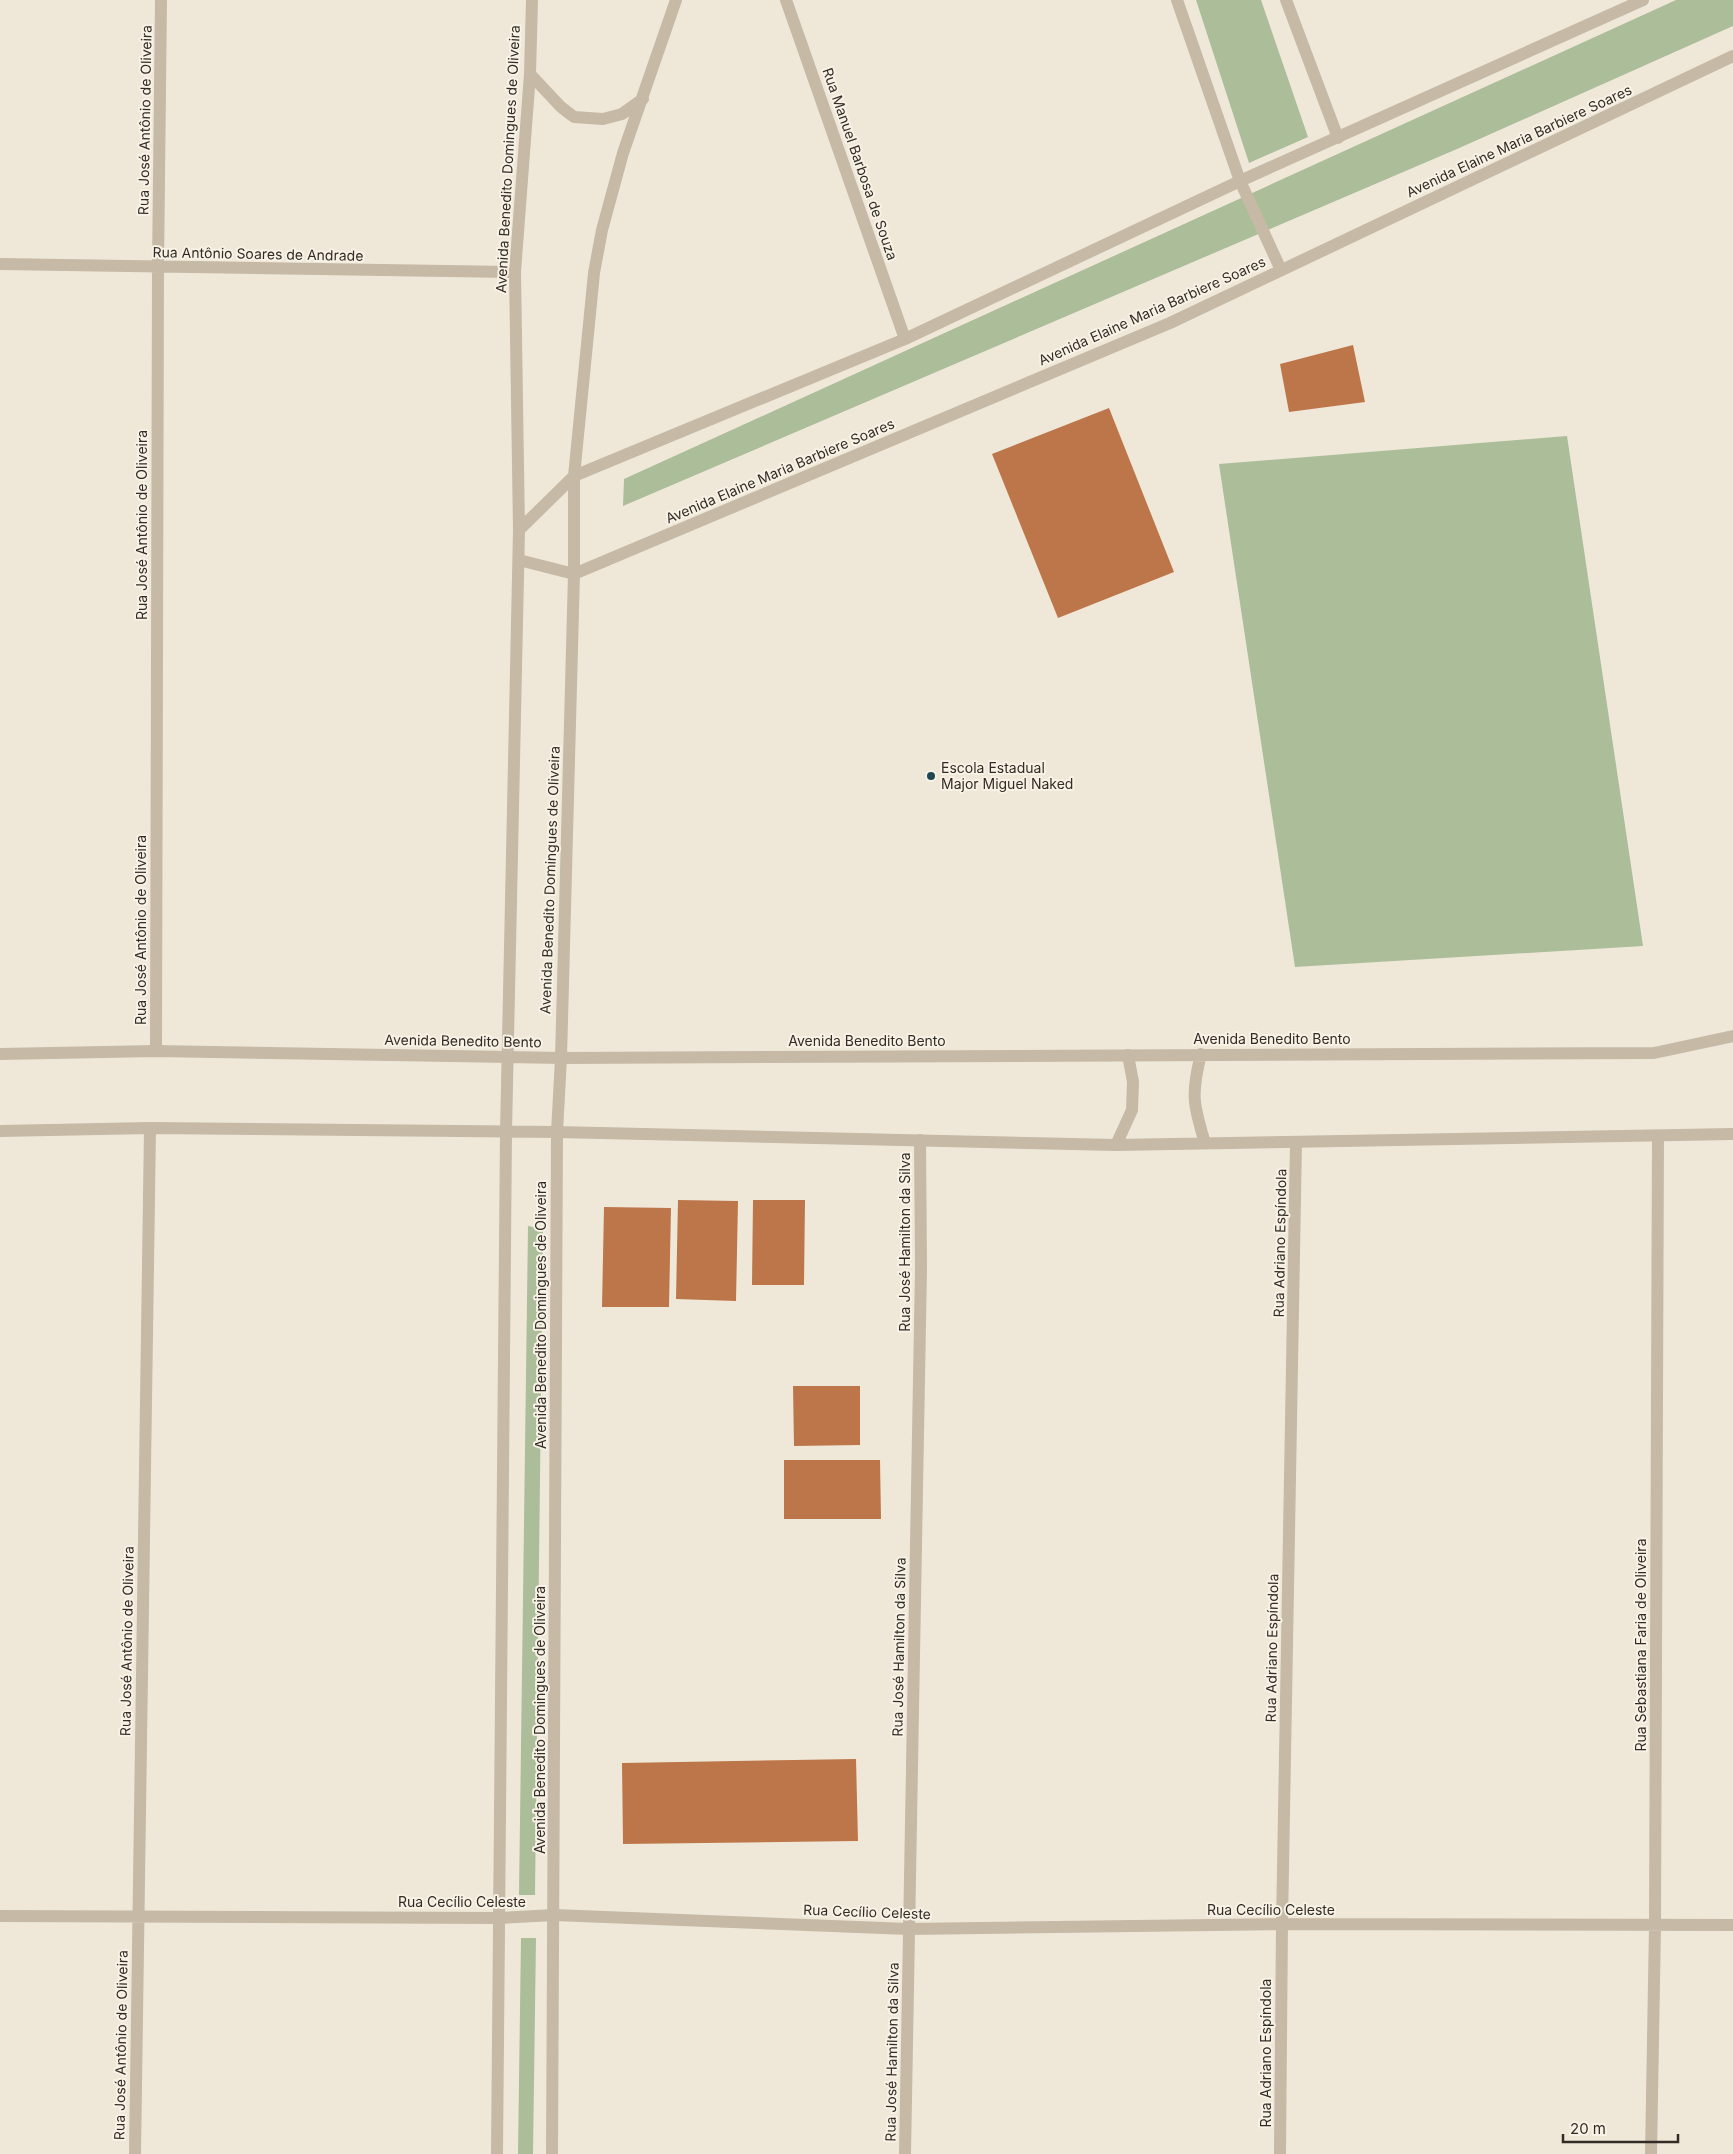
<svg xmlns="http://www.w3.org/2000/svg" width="1733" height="2154" font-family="Inter,sans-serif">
  <rect width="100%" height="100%" fill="#efe8d9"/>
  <path fill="#acbd9a" d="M1196 0H1261L1308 137 1249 163Z
    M1676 0H1733V26L1457 149 623 506 624 479Z
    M1567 436 1643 946 1295 967 1219 464Z
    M528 1226 543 1229 535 1895H519Z
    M521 1938H536L533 2154H518Z"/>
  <path fill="#bd7649" d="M1353 345 1365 402 1289 412 1280 364Z
    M1109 408 1174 572 1058 618 992 454Z
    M678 1200 738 1201 736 1301 676 1299Z
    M753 1200H805L804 1285H752Z
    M604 1207 671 1208 669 1307H602Z
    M793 1386H860V1445L794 1446Z
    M784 1460H880L881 1519H784Z
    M856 1759 858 1841 623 1844 622 1763Z"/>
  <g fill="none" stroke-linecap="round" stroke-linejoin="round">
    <path stroke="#c6b9a6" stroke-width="12" d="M0 264 515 272
      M156 1051 158 268 161 0
      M0 1916 499 1918 554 1915 908 1929 1282 1924 1733 1925
      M135 2154 150 1128
      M905 2154 921 1268 920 1140
      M1280 2154 1282 1924 1296 1142
      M1651 2154 1655 1926 1658 1136"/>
    <path stroke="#c6b9a6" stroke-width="12" d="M786 0 905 339
      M1177 0 1240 181 1281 270
      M1286 0 1338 138
      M530 74 561 107 574 117 603 119 622 114 643 99
      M519 530 574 476 905 339 1240 181 1643 0
      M519 560 574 574 1170 323 1733 56
      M0 1054 156 1051 561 1058 1654 1053 1733 1036
      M1201 1054C1191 1094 1193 1104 1205 1143
      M0 1131 150 1128 557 1132 1116 1145 1733 1134
      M1116 1145 1132 1110 1133 1082 1128 1055
      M497 2154 506 1132 519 530 515 272 530 74 532 0
      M552 2154 557 1132 561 1058 574 574V476L594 273 602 230 623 153 676 0"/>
  </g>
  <circle fill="#1f4751" stroke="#f7f2e5" stroke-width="2" cx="931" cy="776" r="5"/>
  <g text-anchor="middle" stroke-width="4" stroke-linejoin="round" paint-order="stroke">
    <g font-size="14" fill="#332c26" stroke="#f7f2e5">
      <text transform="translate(145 120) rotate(-89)" y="5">Rua José Antônio de Oliveira</text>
      <text transform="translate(1519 141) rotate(-25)" y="5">Avenida Elaine Maria Barbiere Soares</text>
      <text transform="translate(508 159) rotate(-87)" y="5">Avenida Benedito Domingues de Oliveira</text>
      <text transform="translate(860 164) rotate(71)" y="5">Rua Manuel Barbosa de Souza</text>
      <text transform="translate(258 254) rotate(1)" y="5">Rua Antônio Soares de Andrade</text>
      <text transform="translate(1152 311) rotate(-24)" y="5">Avenida Elaine Maria Barbiere Soares</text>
      <text transform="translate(780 471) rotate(-23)" y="5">Avenida Elaine Maria Barbiere Soares</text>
      <text transform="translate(142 525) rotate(-90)" y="5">Rua José Antônio de Oliveira</text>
      <text transform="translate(550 880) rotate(-88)" y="5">Avenida Benedito Domingues de Oliveira</text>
      <text transform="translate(141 930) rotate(-90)" y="5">Rua José Antônio de Oliveira</text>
      <text x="1272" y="1044">Avenida Benedito Bento</text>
      <text transform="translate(463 1041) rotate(1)" y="5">Avenida Benedito Bento</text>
      <text x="867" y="1046">Avenida Benedito Bento</text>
      <text transform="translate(905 1242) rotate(-90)" y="5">Rua José Hamilton da Silva</text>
      <text transform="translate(1280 1243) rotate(-89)" y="5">Rua Adriano Espíndola</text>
      <text transform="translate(541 1315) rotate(-90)" y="5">Avenida Benedito Domingues de Oliveira</text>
      <text transform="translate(127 1641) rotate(-89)" y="5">Rua José Antônio de Oliveira</text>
      <text transform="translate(1641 1645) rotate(-90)" y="5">Rua Sebastiana Faria de Oliveira</text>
      <text transform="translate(899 1647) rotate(-89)" y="5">Rua José Hamilton da Silva</text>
      <text transform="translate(1272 1648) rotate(-89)" y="5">Rua Adriano Espíndola</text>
      <text transform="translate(540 1720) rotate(-90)" y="5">Avenida Benedito Domingues de Oliveira</text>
      <text x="462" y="1907">Rua Cecílio Celeste</text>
      <text x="1271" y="1915">Rua Cecílio Celeste</text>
      <text transform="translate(867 1912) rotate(2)" y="5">Rua Cecílio Celeste</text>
      <text transform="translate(121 2045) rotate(-89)" y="5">Rua José Antônio de Oliveira</text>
      <text transform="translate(892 2052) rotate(-89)" y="5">Rua José Hamilton da Silva</text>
      <text transform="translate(1266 2053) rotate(-90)" y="5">Rua Adriano Espíndola</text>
    </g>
    <g font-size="14" fill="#332c26" stroke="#f7f2e5" text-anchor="start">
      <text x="941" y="773">Escola Estadual<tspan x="941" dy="16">Major Miguel Naked</tspan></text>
    </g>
  </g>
  <path d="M1563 2134v8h115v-8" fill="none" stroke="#332c26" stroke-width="2.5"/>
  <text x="1570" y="2134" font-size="15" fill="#332c26" stroke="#f7f2e5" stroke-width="4" paint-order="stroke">20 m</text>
</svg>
